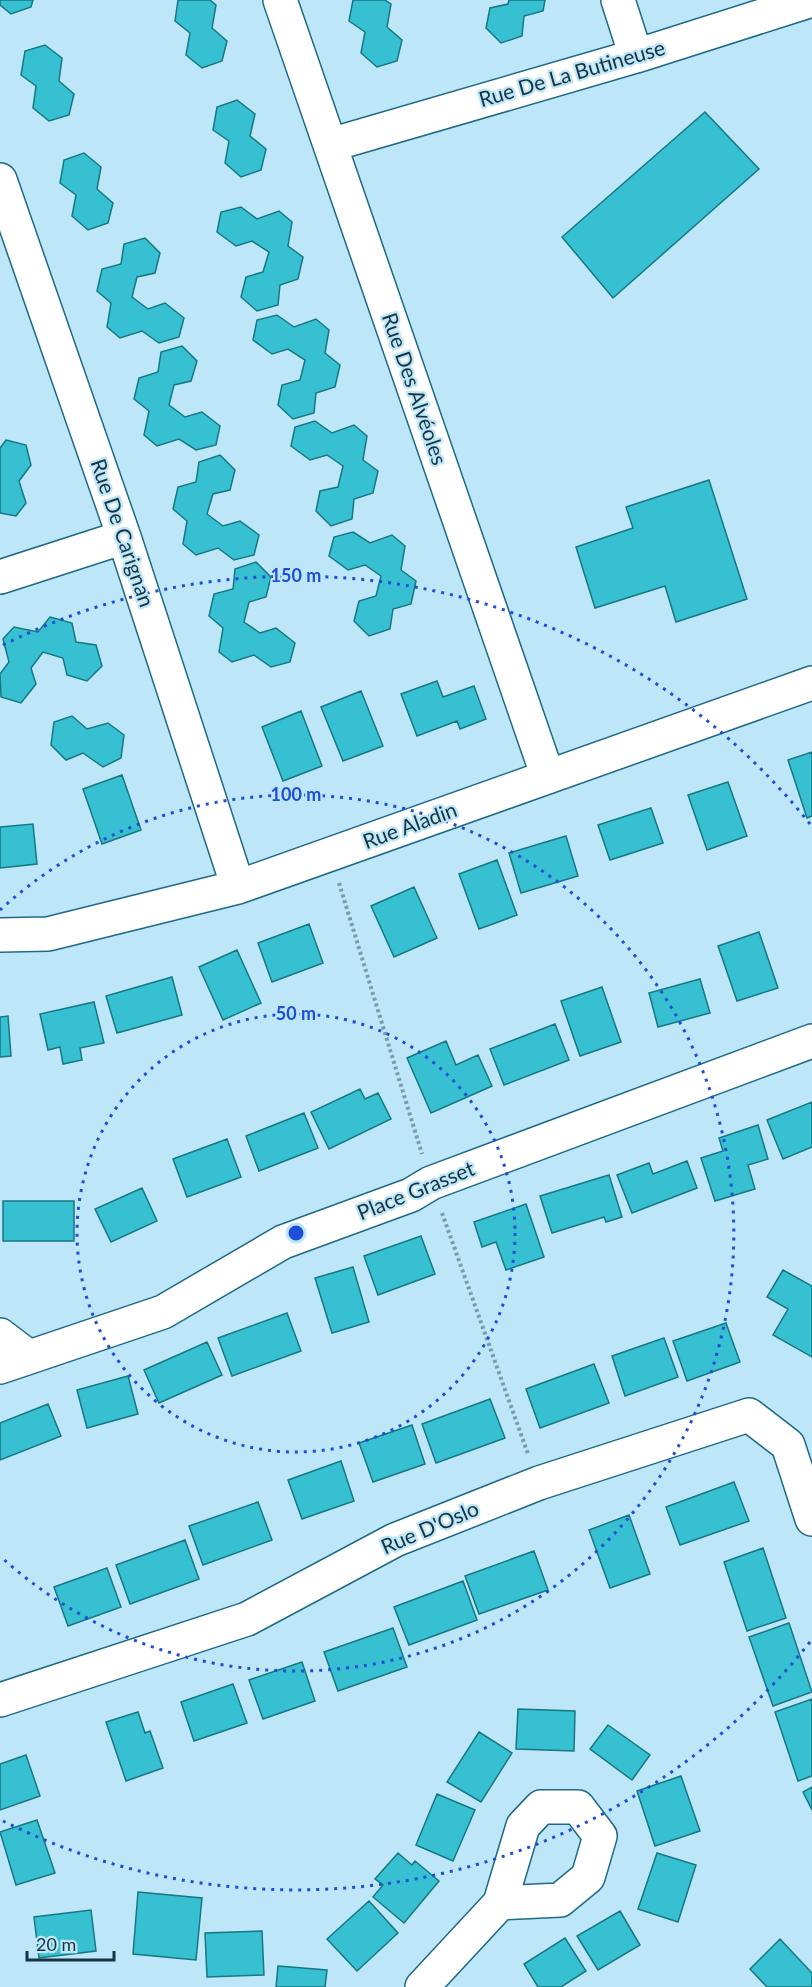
<svg xmlns="http://www.w3.org/2000/svg" width="812" height="1987" font-family="Lato,sans-serif">
  <rect width="100%" height="100%" fill="#bde6f9"/>
  <path fill="#36c0d1" stroke="#177782" stroke-width="1.5" d="M0 0H33L31 7 11 14 0 5Z
    M178 0H210L216 5 212 28 227 41 222 61 202 68 186 55 190 33 175 21Z
    M353 0H385L391 4 387 27 402 40 397 61 377 67 361 53 365 32 349 21Z
    M509 0H545L543 11 524 16 522 36 501 43 486 28 490 8 508 4Z
    M45 45 62 58 59 81 74 94 69 115 49 121 33 108 36 86 21 75 25 51Z
    M237 100 255 114 250 136 266 149 261 170 241 177 225 163 229 141 213 130 217 107Z
    M705 112 759 169 613 298 562 237Z
    M84 153 101 167 97 189 113 203 108 223 88 230 72 216 76 195 60 183 64 160Z
    M241 207 257 219 279 211 292 222 288 246 303 257 298 279 280 285 278 305 257 311 241 297 246 277 263 272 269 252 252 241 236 246 217 232 221 212Z
    M145 238 160 253 155 273 137 277 132 297 148 309 165 303 184 318 179 337 159 343 142 331 120 338 107 327 111 303 97 291 102 269 121 264 124 244Z
    M277 315 294 327 316 319 329 330 325 353 340 365 335 387 316 393 314 413 293 419 278 405 282 385 300 380 305 360 288 349 272 354 253 340 257 320Z
    M182 346 197 361 191 381 174 385 169 405 185 417 202 412 220 426 216 445 196 450 179 439 157 446 144 435 149 411 134 399 139 378 158 372 161 352Z
    M315 421 332 433 354 425 367 436 363 460 378 471 373 493 354 499 352 519 331 526 316 511 320 491 338 487 343 466 327 455 310 460 291 446 295 427Z
    M6 440 26 445 31 465 19 481 26 503 16 516 0 513V448Z
    M220 455 235 470 230 490 213 494 207 514 223 526 240 521 259 535 254 555 234 560 218 548 196 555 183 544 187 521 173 509 178 487 196 482 199 462Z
    M709 480 747 599 676 622 665 586 595 608 576 547 633 528 626 507Z
    M353 532 370 543 392 535 405 546 401 570 416 581 411 604 393 609 390 629 369 636 354 621 359 601 376 596 381 576 365 565 348 570 329 556 334 537Z
    M256 562 271 577 266 597 249 602 244 622 260 633 276 628 295 643 290 662 271 667 254 655 232 662 219 652 223 628 209 616 214 594 233 589 235 569Z
    M50 617 72 623 76 642 96 645 102 666 87 681 67 675 63 658 43 652 31 668 36 684 21 703 1 697 0 674 9 662 3 639 14 627 38 632Z
    M437 681 443 697 474 686 486 719 460 729 457 721 417 736 401 694Z
    M361 691 383 746 343 761 321 707Z
    M301 711 322 766 283 781 262 727Z
    M72 716 87 729 108 723 124 735 121 758 103 767 83 753 66 760 51 745 54 722Z
    M812 752V816L807 818 788 760Z
    M122 775 141 830 102 844 83 789Z
    M728 782 747 836 707 850 688 795Z
    M651 808 663 843 610 860 598 825Z
    M33 824 37 864 0 868V827Z
    M566 836 578 876 521 893 509 853Z
    M497 860 517 915 479 929 459 874Z
    M414 887 437 938 394 957 371 906Z
    M309 924 323 963 272 982 258 943Z
    M759 932 778 988 737 1001 718 946Z
    M237 950 261 1003 223 1020 199 967Z
    M172 977 182 1015 117 1033 106 996Z
    M700 979 710 1013 658 1027 649 993Z
    M602 987 621 1042 580 1056 561 1001Z
    M94 1002 104 1043 80 1048 82 1060 63 1064 60 1047 48 1050 40 1014Z
    M8 1016 11 1056 0 1057V1017Z
    M555 1024 569 1060 504 1085 490 1049Z
    M446 1041 456 1065 478 1055 492 1086 431 1113 407 1058Z
    M360 1089 365 1099 378 1093 391 1119 329 1149 311 1112Z
    M812 1102V1147L783 1159 767 1120Z
    M304 1113 318 1148 259 1171 246 1136Z
    M758 1125 768 1159 748 1165 755 1189 715 1201 701 1158 723 1151 719 1138Z
    M227 1139 241 1177 187 1197 173 1159Z
    M687 1161 697 1188 632 1213 617 1175 649 1163 653 1174Z
    M609 1175 622 1217 606 1222 604 1217 552 1233 540 1196Z
    M142 1188 157 1221 111 1242 95 1209Z
    M3 1201H74V1241H3Z
    M526 1204 544 1257 506 1270 496 1242 482 1247 474 1222Z
    M421 1236 435 1274 378 1295 364 1256Z
    M353 1267 369 1322 332 1333 315 1278Z
    M783 1270 812 1286V1357L773 1335 788 1309 767 1297Z
    M287 1313 301 1351 232 1376 218 1338Z
    M726 1323 740 1362 687 1381 673 1341Z
    M664 1338 678 1377 625 1396 612 1356Z
    M207 1342 222 1375 159 1403 144 1370Z
    M594 1364 609 1403 540 1428 526 1389Z
    M128 1376 138 1414 87 1428 77 1390Z
    M490 1399 505 1438 436 1463 422 1424Z
    M48 1404 61 1436 0 1460V1423Z
    M412 1425 425 1464 373 1482 359 1443Z
    M341 1461 354 1501 302 1519 288 1480Z
    M734 1482 749 1521 680 1545 666 1507Z
    M258 1502 272 1540 203 1565 189 1526Z
    M629 1515 650 1574 610 1588 589 1530Z
    M185 1540 199 1579 130 1604 116 1565Z
    M763 1548 786 1618 747 1631 724 1562Z
    M534 1551 548 1590 479 1614 465 1576Z
    M107 1568 121 1607 68 1626 54 1587Z
    M463 1581 477 1620 409 1645 394 1607Z
    M789 1623 812 1692 773 1706 749 1637Z
    M393 1628 407 1667 338 1691 324 1652Z
    M302 1662 315 1701 263 1719 249 1680Z
    M233 1684 247 1723 194 1741 181 1702Z
    M812 1699V1776L798 1781 775 1712Z
    M518 1709 575 1711 574 1751 516 1749Z
    M138 1712 145 1733 150 1731 163 1768 126 1781 106 1722Z
    M608 1725 650 1755 632 1780 590 1749Z
    M479 1732 512 1753 481 1802 447 1782Z
    M26 1755 40 1796 0 1810V1764Z
    M681 1776 700 1831 655 1846 637 1791Z
    M812 1787V1810L803 1792Z
    M437 1794 475 1810 453 1861 416 1845Z
    M37 1820 55 1873 16 1885 0 1832Z
    M398 1853 412 1865 415 1861 439 1881 404 1923 373 1897 383 1885 375 1879Z
    M657 1853 696 1865 678 1922 638 1909Z
    M138 1892 202 1898 196 1960 133 1954Z
    M369 1901 398 1933 357 1971 327 1939Z
    M91 1910 96 1951 39 1958 34 1917Z
    M620 1911 640 1945 598 1970 577 1936Z
    M262 1931 264 1975 207 1977 205 1933Z
    M565 1938 586 1971 561 1987H538L524 1964Z
    M780 1939 812 1973V1987H767L750 1969Z
    M278 1966 327 1970 325 1987H276Z"/>
  <g fill="none" stroke-linecap="round" stroke-linejoin="round">
    <g stroke="#1e6a86" stroke-width="36">
      <path id="minor" d="M280 0 548 777
        M618 0 636 56
        M330 145 636 56 812 0
        M0 180 124 537 238 887
        M0 577 124 537
        M0 935 48 934 238 887 812 683
        M0 1335 29 1357
        M0 1367 163 1312 283 1242 411 1195 431 1183 812 1041
        M0 1700 247 1619 395 1540 539 1483 749 1415 788 1445 812 1519
        M422 1987 500 1903 523 1826 541 1807H578L600 1836 588 1877 560 1900 500 1903"/>
    </g>
    <path stroke="#779cac" stroke-width="4" stroke-dasharray="3 3" stroke-linecap="butt" d="M339 883 422 1154
      M442 1213 528 1454"/>
    <use href="#minor" stroke="#fff" stroke-width="33"/>
  </g>
  <g fill="none" stroke="#1d4ed8" stroke-width="3" stroke-dasharray="3 6">
    <circle cx="296" cy="1233" r="219"/>
    <path d="M0 910A438 438 0 1 1 0 1556"/>
    <path d="M810 1642A657 657 0 0 1 3 1821M3 645A657 657 0 0 1 810 824"/>
  </g>
  <g text-anchor="middle" stroke-width="4.5" stroke-linejoin="round" paint-order="stroke">
    <g font-size="21" fill="#163441" stroke="#bde6f9">
      <text transform="translate(572 74) rotate(-16)" y="7">Rue De La Butineuse</text>
      <text transform="translate(414 389) rotate(71)" y="7">Rue Des Alvéoles</text>
      <text transform="translate(122 533) rotate(71)" y="7">Rue De Carignan</text>
      <text transform="translate(410 826) rotate(-20)" y="7">Rue Aladin</text>
      <text transform="translate(416 1191) rotate(-22)" y="7">Place Grasset</text>
      <text transform="translate(430 1528) rotate(-23)" y="7">Rue D'Oslo</text>
    </g>
  </g>
  <circle cx="296" cy="1233" r="9" fill="#1d4ed8" stroke="#bde6f9" stroke-width="3"/>
  <g font-size="18" text-anchor="middle" font-weight="bold" fill="#1d4ed8" stroke="#bde6f9" stroke-width="4.5" stroke-linejoin="round" paint-order="stroke">
    <text x="296" y="582">150 m</text>
    <text x="296" y="801">100 m</text>
    <text x="296" y="1020">50 m</text>
  </g>
  <path d="M27 1951v9h87v-9" fill="none" stroke="#163441" stroke-width="3"/>
  <text x="36" y="1951" font-size="18" fill="#163441" stroke="#bde6f9" stroke-width="4.5" paint-order="stroke">20 m</text>
</svg>
